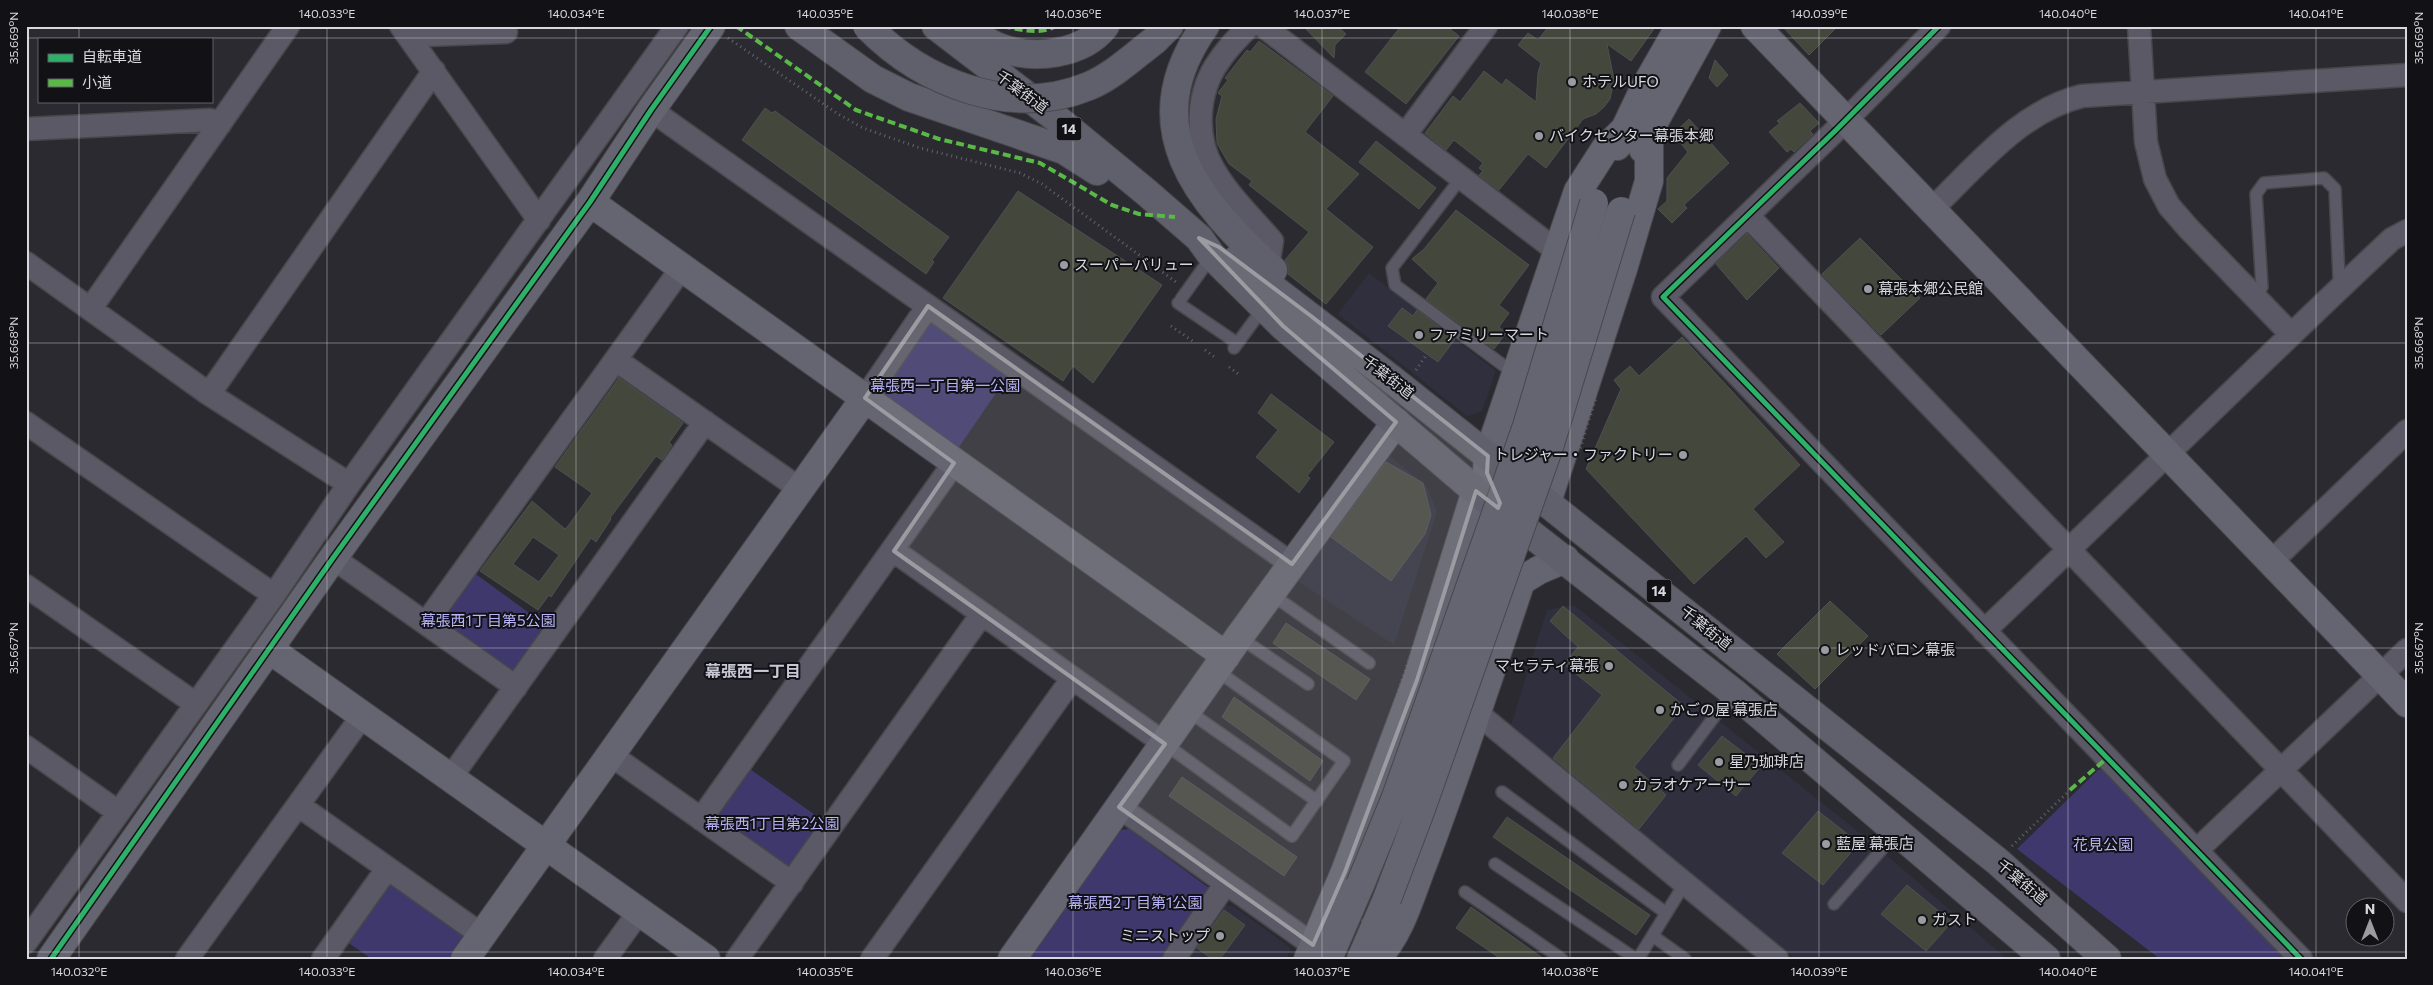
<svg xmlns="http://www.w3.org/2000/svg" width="2433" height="985" font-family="Commissioner,'Noto Sans JP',sans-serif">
  <rect width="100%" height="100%" fill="#2a2a30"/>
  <path fill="#302f3e" d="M1369 273 1496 371 1482 411 1467 416 1338 314Z
    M1387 454 1426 485 1437 512 1394 645 1296 580Z
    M1574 605 1870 841 2007 959H1795L1511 725 1547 610Z
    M1222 905 1233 906 1291 948 1287 959H1184Z"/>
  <path fill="#3f386d" d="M924 323H936L1009 374 957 450 881 397 879 388Z
    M473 572 551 629 511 675 442 626 440 617Z
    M747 767 828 824 795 871 714 822V813Z
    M2107 768 2290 959H2160L2017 849 2098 770Z
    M1129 829 1209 888 1166 959H1028L1119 830Z
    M397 885 464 933V941L452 959H372L347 942 385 887Z"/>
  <path fill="#44473c" stroke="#4f5050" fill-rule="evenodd" d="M1303 26H1337L1346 34 1335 45 1334 58Z
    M1401 26H1446L1459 36 1406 104 1365 72Z
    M1549 26H1656L1631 61 1607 44 1614 80 1610 99 1604 107 1596 114 1583 119 1546 168 1528 154 1499 190 1479 175 1483 171 1479 168 1483 163 1454 140 1446 150 1425 133 1453 96 1460 102 1484 71 1502 85 1506 79 1536 102 1538 73 1541 63 1518 45 1528 33 1538 40Z
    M1782 26H1838L1809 55Z
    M1259 41 1333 96 1305 132 1359 174 1326 209 1373 247 1326 304 1288 274V266L1285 260 1309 232 1249 185 1252 181 1229 164 1217 143 1216 119 1222 96 1218 93 1228 80 1225 78 1247 50 1250 52Z
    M1715 60 1728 75 1717 87 1709 78Z
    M1800 103 1819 123 1810 131 1813 134 1794 152 1791 149 1787 152 1769 132 1780 123 1777 121Z
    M765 108 772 113 775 111 949 237 932 260 934 262 926 274 742 140Z
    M1689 119 1729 163 1684 205 1687 208 1672 223 1658 209 1667 201V178L1688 152 1673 134Z
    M1376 141 1436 188 1419 209 1359 162Z
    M1018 191 1162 285 1093 383 1073 366 1063 381 943 298Z
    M1456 210 1529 265 1499 305 1509 313 1499 327 1506 333 1494 349 1426 299 1438 283 1412 259 1424 249Z
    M1747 234 1779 268 1747 300 1716 264Z
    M1860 238 1920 298 1881 335 1822 274Z
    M1402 308 1413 316 1417 310 1455 339 1438 362 1388 326Z
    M1682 337 1800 465 1753 509 1784 542 1766 558 1746 536 1694 584 1586 469 1621 389 1614 380 1630 366 1639 376Z
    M619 378 683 423 669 443 672 445 662 460 656 456 610 518 611 519 596 542 591 538 551 597 549 595 538 610 480 571 532 501 565 529 568 526 592 493 555 467ZM533 537 559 555 539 582 513 564Z
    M1271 394 1334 442 1307 476 1310 478 1299 493 1256 457 1278 430 1258 413Z
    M1386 462 1423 483 1431 515 1425 534 1391 581 1331 537Z
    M1830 601 1868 636 1815 689 1777 654Z
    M1563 606 1684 706 1634 767 1666 795 1639 829 1553 758 1602 695 1564 664 1578 647 1550 621Z
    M1286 623 1370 679 1356 700 1273 643Z
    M1234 697 1323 761 1310 781 1222 717Z
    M1722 736 1761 766 1736 796 1698 765Z
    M1182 777 1297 857 1284 876 1169 796Z
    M1818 811 1859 843 1823 885 1782 853Z
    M1507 817 1650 915 1636 935 1493 837Z
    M1907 885 1952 922 1926 951 1881 914Z
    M1471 907 1544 959H1501L1456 928Z
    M1224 910 1245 925 1220 959H1212L1197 948Z"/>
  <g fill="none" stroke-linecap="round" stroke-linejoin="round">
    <g stroke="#47474b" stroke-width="14">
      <path id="lane" d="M1461 178 1392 268 1395 285 1515 374
        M2255 297 2262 287 2256 194 2264 183 2324 178 2335 189 2339 278 2343 284
        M1181 299 1212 256
        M1178 303 1237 343
        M1234 348 1264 307
        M1271 594 1369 663
        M1239 637 1308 684
        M1188 711 1317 801
        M1165 744 1292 836 1344 761 1216 670
        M1678 765 1733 692
        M1502 792 1666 913
        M1495 864 1636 959
        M1465 892 1562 959
        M1834 904 1897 832
        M1653 936 1685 959
        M1638 959 1685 883"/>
    </g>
    <g stroke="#47474b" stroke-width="25">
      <path id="street" d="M401 26 539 220
        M1249 26C1239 37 1227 48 1219 61 1197 91 1194 138 1214 170 1229 196 1252 218 1272 241L1268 266
        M1263 26 1557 251
        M1939 26 1836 130 1663 297 2301 959
        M2139 26 2146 142 2155 179 2169 206 2189 229 2290 333
        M414 44 426 35 506 32
        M651 110 1292 564
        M26 129 210 120 220 124
        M1405 135 1486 26
        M1931 210C1976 167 2020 111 2082 96L2407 75
        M1748 216 2407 901
        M26 263 209 394 349 484
        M91 308 288 26
        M616 360 800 489
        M209 394 434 71
        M865 398 928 306
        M26 423 274 595
        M894 551 1165 744
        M333 558 516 687
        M2271 562 2407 431
        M26 586 196 704
        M426 623 681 269
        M1984 631C2121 501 2254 368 2392 239L2407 231
        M1477 713 1777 959
        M26 747 118 812
        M611 755 792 883
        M451 777 705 422
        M298 805 482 935
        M1119 807 1313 945
        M701 819 954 463
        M2197 850 2407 650
        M26 942 274 595 349 484 677 26
        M187 959 363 715
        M323 959 387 869
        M605 959 639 912
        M737 959 982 614
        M872 959 1072 679
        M1174 959 1226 883"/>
    </g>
    <g stroke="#47474b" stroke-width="30">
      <path id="secondary" d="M1755 26 2407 703
        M1617 146 1645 87 1680 26
        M1643 149 1649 131 1707 26
        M590 202 1226 656
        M1547 502 1623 269 1649 181V131
        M1503 510 1487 473 1488 456 1578 191 1605 149 1624 130
        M269 649 706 959
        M51 959 333 558 590 202 651 110 711 26
        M465 959 865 398
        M1012 959 1239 637 1396 422
        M1308 959 1345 872 1417 680 1476 491
        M1328 959 1360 885
        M1361 959 1387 899
        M1376 959C1401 934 1411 893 1424 861 1459 768 1490 674 1521 581L1539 570 1565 559"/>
    </g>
    <g stroke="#47474b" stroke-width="30">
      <path id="highway" d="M799 26 873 79 909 97 1064 150 1097 171
        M936 26 1056 118 1146 192 1199 238 1212 256 1283 326 1476 491 1733 692 2046 959
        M965 26C976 34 988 44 1001 48 1034 60 1082 55 1105 26
        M1205 26C1134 126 1197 201 1273 270
        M1155 40 1169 26
        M1236 260 1390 378 1997 861 2107 959"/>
    </g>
    <path stroke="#64646c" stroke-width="3" stroke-dasharray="1 4" stroke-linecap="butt" d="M728 38 838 114 863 128 920 148 1020 173 1042 184 1176 282
      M1171 326 1194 342
      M1205 350 1216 358
      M1229 367 1241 376
      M1416 370 1427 354
      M2012 846 2070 790"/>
    <use href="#lane" stroke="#5a5965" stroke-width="11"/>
    <use href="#street" stroke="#5a5965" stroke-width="22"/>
    <use href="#secondary" stroke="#656471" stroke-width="28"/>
    <use href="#highway" stroke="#605f6c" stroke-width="28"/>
    <g stroke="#47474b" stroke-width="30" stroke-linecap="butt">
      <path id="secondary-bridge" d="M1360 885 1396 797 1527 426 1594 203
        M1387 899 1421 809 1550 444 1621 211"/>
    </g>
    <g stroke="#47474b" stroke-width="30" stroke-linecap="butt">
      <path id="highway-bridge" d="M867 26C924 84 1012 118 1089 86 1113 76 1134 56 1155 40"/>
    </g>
    <path stroke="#64646c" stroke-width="3" stroke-dasharray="1 4" stroke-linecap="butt" d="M1508 409 1500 392 1532 291
      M1571 451 1580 449 1596 398
      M1386 728 1448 545 1463 541
      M1320 903 1408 939"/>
    <use href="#secondary-bridge" stroke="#656471" stroke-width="28"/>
    <use href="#highway-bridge" stroke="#605f6c" stroke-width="28"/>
    <path stroke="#58b947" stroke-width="4" stroke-dasharray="8 4" stroke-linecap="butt" d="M736 26 856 110 939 139 1040 163 1112 205 1139 214 1175 217
      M1003 26C1020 30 1041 35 1056 26
      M2070 790 2107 758"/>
    <g stroke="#111116" stroke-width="8">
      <path id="cycleway" d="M1939 26 1836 130 1663 297 2301 959
        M51 959 333 558 590 202 651 110 711 26"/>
    </g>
    <use href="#cycleway" stroke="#2db169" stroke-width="5"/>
  </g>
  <path fill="#9b9ba2" fill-opacity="0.2" stroke="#9b9ba2" stroke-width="4" stroke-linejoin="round" d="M1199 238 1219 247 1311 316 1488 456 1487 473 1500 503 1498 508 1476 491 1417 680 1345 872 1313 945 1119 807 1165 744 894 551 954 463 865 398 928 306 1292 564 1396 422 1283 326Z"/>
  <path fill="none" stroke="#d8d8df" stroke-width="1" stroke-opacity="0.45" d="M79 26V39M327 26V959M576 26V959M825 26V959M1073 26V959M1322 26V959M1570 26V959M1819 26V959M2068 26V959M2316 26V959M26 38H2407M79 101V959M26 343H2407M26 648H2407M26 952H2407"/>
  <g fill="#9b9ba2" stroke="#111116" stroke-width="2">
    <circle cx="1572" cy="82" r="5"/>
    <circle cx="1539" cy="136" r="5"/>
    <circle cx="1064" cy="265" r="5"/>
    <circle cx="1868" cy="289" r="5"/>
    <circle cx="1419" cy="335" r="5"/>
    <circle cx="1683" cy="455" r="5"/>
    <circle cx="1825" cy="650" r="5"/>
    <circle cx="1609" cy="666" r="5"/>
    <circle cx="1660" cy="710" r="5"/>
    <circle cx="1719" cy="762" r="5"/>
    <circle cx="1623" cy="785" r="5"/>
    <circle cx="1826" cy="844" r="5"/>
    <circle cx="1922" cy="920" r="5"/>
    <circle cx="1220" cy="936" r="5"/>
  </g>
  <g text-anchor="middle" stroke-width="4" stroke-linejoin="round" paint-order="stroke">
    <g fill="#111116" stroke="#9c9ca3" stroke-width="1">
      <rect x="1056.5" y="117.5" width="25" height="23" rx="4"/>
      <rect x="1646.5" y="579.5" width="25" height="23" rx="4"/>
    </g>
    <g font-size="14" font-weight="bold" fill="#d8d8df">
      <text x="1069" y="134">14</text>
      <text x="1659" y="596">14</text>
    </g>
    <g font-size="15" fill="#d8d8df" stroke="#111116" text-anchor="start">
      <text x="1582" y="87">ホテルUFO</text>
      <text x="1549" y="141">バイクセンター幕張本郷</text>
      <text x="1074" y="270">スーパーバリュー</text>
      <text x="1878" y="294">幕張本郷公民館</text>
      <text x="1429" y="340">ファミリーマート</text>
      <text x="1673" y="460" text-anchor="end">トレジャー・ファクトリー</text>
      <text x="1835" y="655">レッドバロン幕張</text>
      <text x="1599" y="671" text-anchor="end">マセラティ幕張</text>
      <text x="1670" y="715">かごの屋 幕張店</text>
      <text x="1729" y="767">星乃珈琲店</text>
      <text x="1633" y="790">カラオケアーサー</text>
      <text x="1836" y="849">藍屋 幕張店</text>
      <text x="1932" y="925">ガスト</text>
      <text x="1210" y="941" text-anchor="end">ミニストップ</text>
    </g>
    <g font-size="15" fill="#d8d8df" stroke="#111116">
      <text transform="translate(1022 92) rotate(37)" y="5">千葉街道</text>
      <text transform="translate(1388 377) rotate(38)" y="5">千葉街道</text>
      <text transform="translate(1706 628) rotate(39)" y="5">千葉街道</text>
      <text transform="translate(2022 882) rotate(40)" y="5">千葉街道</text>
    </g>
    <g font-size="15" fill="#b9b5f8" stroke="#111116">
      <text x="945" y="391">幕張西一丁目第一公園</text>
      <text x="488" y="626">幕張西1丁目第5公園</text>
      <text x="772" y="829">幕張西1丁目第2公園</text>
      <text x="2103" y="850">花見公園</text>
      <text x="1135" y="908">幕張西2丁目第1公園</text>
    </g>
    <g font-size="16" font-weight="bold" fill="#c7c7d5" stroke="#111116">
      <text x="753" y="677">幕張西一丁目</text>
    </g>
  </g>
  <rect width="2433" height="985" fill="none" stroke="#111116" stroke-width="55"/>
  <rect x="38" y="38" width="175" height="65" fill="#111116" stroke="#616166"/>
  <rect x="48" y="54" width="25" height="8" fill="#2db169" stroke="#616166"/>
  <text x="82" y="62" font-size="15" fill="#d8d8df">自転車道</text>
  <rect x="48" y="79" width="25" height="8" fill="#58b947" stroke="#616166"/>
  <text x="82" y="88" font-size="15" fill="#d8d8df">小道</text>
  <g transform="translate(2370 922)"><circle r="24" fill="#111116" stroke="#616166"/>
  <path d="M0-4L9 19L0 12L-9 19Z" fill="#9b9ba2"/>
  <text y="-8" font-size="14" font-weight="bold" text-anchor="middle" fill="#d8d8df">N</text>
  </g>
  <rect x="28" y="28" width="2378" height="930" fill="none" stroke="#d8d8df" stroke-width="2"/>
  <g font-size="12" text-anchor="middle" fill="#d8d8df">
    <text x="327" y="18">140.033°E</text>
    <text x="576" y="18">140.034°E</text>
    <text x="825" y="18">140.035°E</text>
    <text x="1073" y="18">140.036°E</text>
    <text x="1322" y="18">140.037°E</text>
    <text x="1570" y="18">140.038°E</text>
    <text x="1819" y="18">140.039°E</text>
    <text x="2068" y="18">140.040°E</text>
    <text x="2316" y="18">140.041°E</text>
    <text transform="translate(14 38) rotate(-90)" y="4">35.669°N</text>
    <text transform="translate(2419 38) rotate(-90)" y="4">35.669°N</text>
    <text transform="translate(14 343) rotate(-90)" y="4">35.668°N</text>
    <text transform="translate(2419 343) rotate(-90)" y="4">35.668°N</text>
    <text transform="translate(14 648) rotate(-90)" y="4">35.667°N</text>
    <text transform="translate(2419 648) rotate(-90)" y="4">35.667°N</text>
    <text x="79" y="976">140.032°E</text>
    <text x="327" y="976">140.033°E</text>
    <text x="576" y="976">140.034°E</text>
    <text x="825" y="976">140.035°E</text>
    <text x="1073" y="976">140.036°E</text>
    <text x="1322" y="976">140.037°E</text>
    <text x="1570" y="976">140.038°E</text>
    <text x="1819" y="976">140.039°E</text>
    <text x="2068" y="976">140.040°E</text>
    <text x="2316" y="976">140.041°E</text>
  </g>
</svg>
